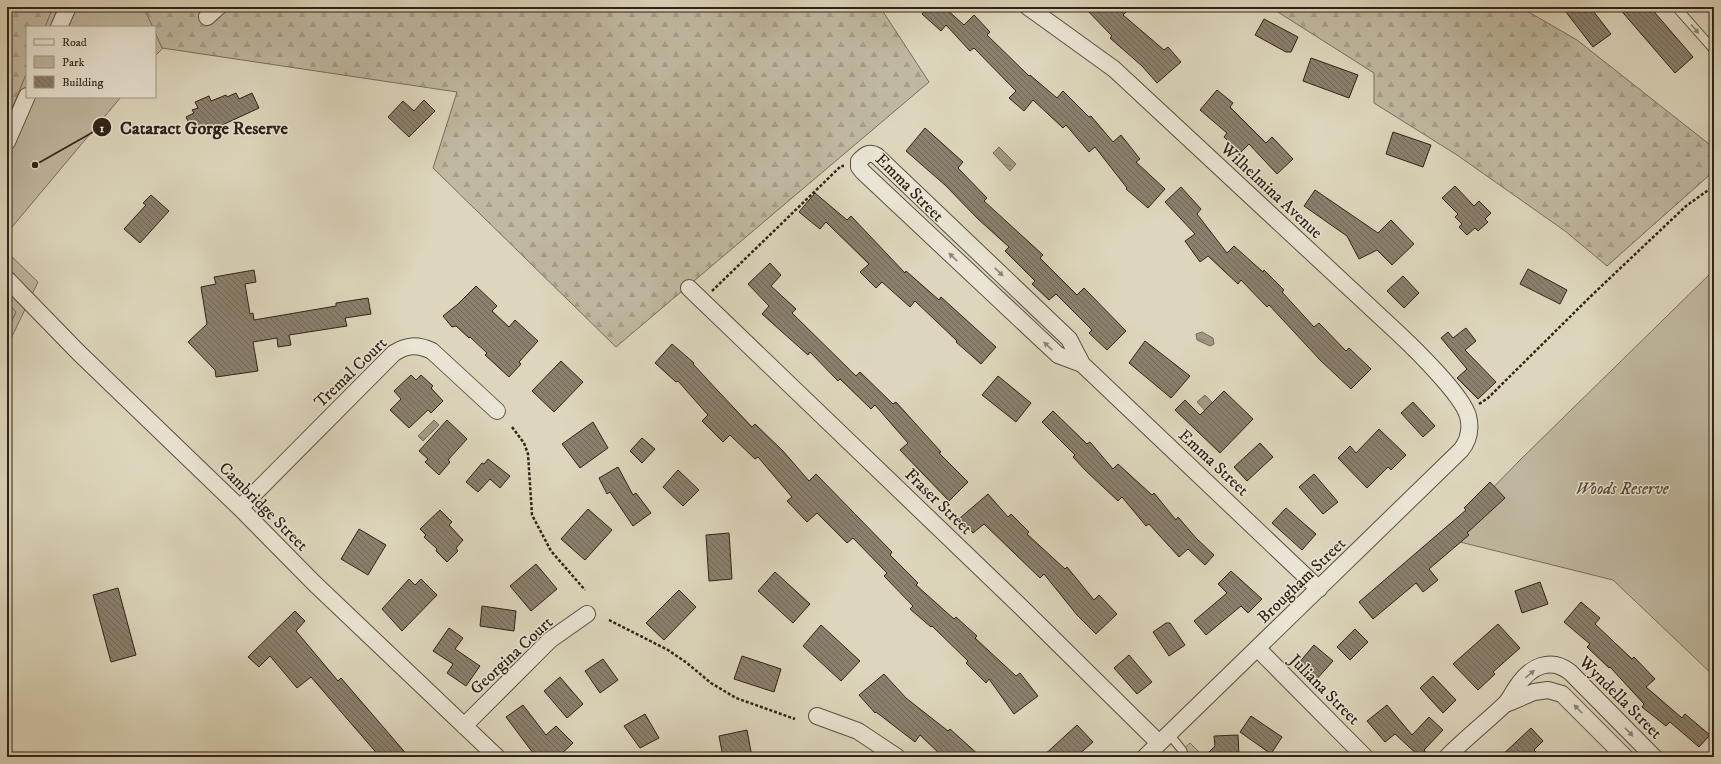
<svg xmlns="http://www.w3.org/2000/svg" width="1721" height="764" font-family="'IM FELL DW Pica',serif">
  <defs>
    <pattern id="forest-firs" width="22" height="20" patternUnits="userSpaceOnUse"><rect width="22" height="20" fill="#c0b8a0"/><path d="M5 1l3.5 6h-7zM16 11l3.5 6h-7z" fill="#a59e89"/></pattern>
    <pattern id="water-ripples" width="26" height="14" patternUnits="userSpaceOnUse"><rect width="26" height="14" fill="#a29984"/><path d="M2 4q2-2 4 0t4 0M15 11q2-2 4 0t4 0" fill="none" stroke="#847c6b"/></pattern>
    <pattern id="building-back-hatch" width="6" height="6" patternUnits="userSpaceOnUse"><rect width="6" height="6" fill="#8a806d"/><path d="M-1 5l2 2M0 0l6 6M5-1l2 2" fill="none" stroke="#716859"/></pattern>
  </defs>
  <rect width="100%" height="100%" fill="#ddd6bc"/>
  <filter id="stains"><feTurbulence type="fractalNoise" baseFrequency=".005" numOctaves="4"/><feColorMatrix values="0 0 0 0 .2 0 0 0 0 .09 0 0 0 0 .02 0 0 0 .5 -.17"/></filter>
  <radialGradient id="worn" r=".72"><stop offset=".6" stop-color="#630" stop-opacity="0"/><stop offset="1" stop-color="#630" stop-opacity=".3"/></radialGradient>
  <path fill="#c0b8a0" stroke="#786e5c" d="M7 7H204L155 56V27H27V97H121L7 233Z
    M7 252 38 282 7 347Z
    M1714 270V676L1613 580 1444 538 1519 461Z
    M1190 743 1204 757H1175Z"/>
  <path fill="url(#forest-firs)" stroke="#786e5c" d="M7 7H53L45 27H27V72L7 121Z
    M143 7H880L929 82 616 347 433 168 457 92 162 48 155 32V27H153Z
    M1270 7H1520L1577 40 1714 148V171L1607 266 1565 231 1457 155 1374 103V73Z
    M7 302 16 312 7 332Z"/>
  <path fill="url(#water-ripples)" stroke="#746a59" d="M999 147 1016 164 1010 171 993 153Z
    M1202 332 1213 338 1214 344 1210 346 1197 340 1196 334Z
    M1205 395 1222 413 1214 420 1197 402Z
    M434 420 439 425 423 441 418 436Z"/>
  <path fill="url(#building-back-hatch)" stroke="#302318" d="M928 7H944L964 25 974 15 990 32 987 35 1029 76 1030 75 1057 98 1063 91 1089 117 1091 116 1113 142 1121 135 1140 159 1136 162 1165 189 1148 208 1126 189 1127 188 1095 147 1089 152 1066 125 1063 128 1033 100 1024 111 1009 98 1016 91 974 48 970 51 946 25 941 31 922 14Z
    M1084 7H1131L1123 15 1164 50 1168 47 1181 62 1157 83 1142 66 1110 38 1112 36Z
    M1562 7H1590L1611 34 1593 47Z
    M1618 7H1650L1693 57 1675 73Z
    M1264 19 1298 37 1291 52H1286L1255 35Z
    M1311 58 1358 75 1349 98 1303 81Z
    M1217 90 1233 103 1230 107 1266 143 1272 137 1293 159 1277 174 1249 144 1240 153 1224 137 1227 133 1200 110Z
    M236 93 239 99 252 93 259 108 205 133 202 127 193 131 186 117 194 113 192 110 198 108 195 102 209 96 211 101 226 95 227 97Z
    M424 100 435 111 409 137 388 117 403 101 414 111Z
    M925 128 963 162 958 168 987 198 984 201 1043 255 1040 258 1077 295 1084 288 1126 331 1107 350 1089 333 1092 330 1056 294 1049 300 1032 284 1035 281 1005 251 1009 247 978 219 945 185 906 151Z
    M1393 132 1431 145 1423 167 1386 154Z
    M1455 186 1474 206 1479 201 1491 213 1485 219 1488 222 1478 231 1475 228 1467 235 1459 227 1462 224 1455 217 1458 214 1442 198Z
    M1181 187 1201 209 1197 214 1227 253 1234 246 1263 272 1264 270 1284 290 1282 292 1314 327 1319 323 1346 351 1349 348 1371 369 1351 389 1321 361 1269 305 1267 307 1241 280 1238 284 1208 256 1200 262 1185 241 1195 234 1165 202Z
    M1315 190 1378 233 1391 220 1414 244 1392 265 1377 250 1359 259 1347 236 1304 206Z
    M815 193 847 220 851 216 905 273 906 271 939 300 941 297 996 347 981 364 956 342 957 341 915 301 910 307 882 282 876 288 860 272 869 264 826 222 820 229 799 212Z
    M151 195 169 211 140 243 124 229 146 205 143 203Z
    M770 263 781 275 771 286 796 309 792 313 856 376 860 372 893 404 896 402 941 452 939 453 968 482 949 501 900 450 908 443 875 405 871 409 840 379 838 381 810 352 808 355 762 314 769 306 748 284Z
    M1528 269 1567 290 1560 304 1520 284Z
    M254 270 256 282 245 284 250 314 253 313 254 320 336 306V303L368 298 371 314 345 318 347 326 289 335 291 345 278 347 277 338 253 342 258 371 216 377 215 370 188 342 207 324 201 287 216 284 214 277Z
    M1403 276 1419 293 1404 308 1387 291Z
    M476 286 497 306 492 311 509 327 515 320 538 341 519 362 521 364 509 377 485 355 487 353 470 337 469 338 456 326 452 327 443 316 458 304Z
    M1466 328 1476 341 1465 350 1496 382 1478 399 1457 378 1467 369 1441 338 1448 332 1453 338Z
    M1145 341 1190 376 1171 398 1129 363Z
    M672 344 694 363 693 364 718 391 752 427 755 424 783 451 809 481 816 474 892 552 890 555 918 583 916 585 954 619 956 617 977 636 975 638 1016 676 1020 673 1038 696 1014 714 989 679 986 683 966 663 968 661 932 626 931 627 910 609 913 606 884 576 887 573 853 538 847 543 817 513 807 522 787 501 792 497 758 457 755 459 730 435 723 442 702 421 708 415 678 381 676 382 655 363Z
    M561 361 583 382 554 412 532 391Z
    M411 375 416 380 421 375 433 386 431 388 443 401 431 413 428 410 409 428 390 410 401 399 394 391Z
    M998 376 1031 403 1016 422 982 395Z
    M1224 391 1253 419 1220 453 1175 410 1185 400 1200 415Z
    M1413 402 1435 426 1423 437 1401 413Z
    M1053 411 1087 444 1090 442 1113 469 1118 464 1152 495 1154 493 1176 520 1178 517 1196 538 1214 555 1205 565 1188 549 1179 557 1149 524 1146 526 1122 497 1118 501 1086 471 1073 457 1075 455 1042 422Z
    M447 420 467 439 448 460 450 462 439 475 425 462 428 459 419 451Z
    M593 422 608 448 580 468 562 444Z
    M1379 429 1406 455 1391 470 1388 467 1367 488 1338 458 1350 446 1356 453Z
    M642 438 655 449 642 463 630 451Z
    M1260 443 1273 457 1247 481 1234 467Z
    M488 459 510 476 500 488 490 479 478 492 466 482 482 463 484 464Z
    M618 467 633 495 636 493 651 513 633 526 610 492 607 494 599 478Z
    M678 470 699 490 683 506 663 487Z
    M1314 474 1338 502 1323 514 1299 487Z
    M1490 482 1505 498 1467 533 1469 535 1429 569 1438 580 1423 592 1416 583 1373 619 1359 602 1466 510 1464 508Z
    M988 494 1008 517 1011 514 1029 532 1027 534 1065 569 1067 567 1094 600 1099 595 1117 614 1096 634 1077 615 1044 574 1040 578 984 524 973 533 960 518Z
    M1286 508 1316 534 1302 550 1272 523Z
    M588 509 612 530 585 560 561 539Z
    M440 510 452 522 449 525 463 540 456 548 458 551 447 562 436 551 437 549 424 537 426 535 420 529Z
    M359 529 386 545 368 575 341 559Z
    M729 533 732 579 709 581 706 535Z
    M536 564 557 589 531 611 510 586Z
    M1231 571 1262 599 1248 613 1241 606 1206 635 1194 621 1227 593 1218 584Z
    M775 572 810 604 793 623 758 591Z
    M409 579 415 585 421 579 437 595 402 631 382 609Z
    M1540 582 1548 604 1522 613 1515 591Z
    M118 588 136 655 111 662 93 595Z
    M679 590 696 607 664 640 646 623Z
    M1581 602 1600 618 1595 624 1632 659 1634 657 1655 679 1646 687 1682 718 1685 714 1710 735 1699 747 1670 722 1666 726 1642 707 1644 704 1610 667 1609 668 1587 647 1590 644 1564 622Z
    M482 606 516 611 514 631 480 626Z
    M295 611 305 621 296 631 338 681 341 678 409 757H380L311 677 297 688 270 656 259 667 248 657Z
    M1166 623H1170L1185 645 1169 656 1153 632Z
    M1498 624 1520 648 1493 672 1495 674 1478 690 1453 664Z
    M821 625 860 661 841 681 803 646Z
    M449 628 463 638 455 649 480 666 466 686 447 673 453 664 433 651Z
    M1355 629 1368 642 1350 660 1337 647Z
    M1314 645 1333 661 1315 681 1297 665Z
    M1129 655 1152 682 1137 694 1114 668Z
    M742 656 781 669 774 692 734 679Z
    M603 659 618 680 600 693 585 671Z
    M884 674 906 698 948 731 950 729 981 757H943L920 735 915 742 876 712 875 713 859 695Z
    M1433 676 1456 700 1443 713 1420 688Z
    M560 677 583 704 567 718 544 691Z
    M523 705 546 735 556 726 573 743 558 757H536L506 717Z
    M1387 705 1412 735 1429 717 1443 730 1424 750 1429 756 1428 757H1420L1395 734 1385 742 1367 721Z
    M645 714 659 738 640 748 624 726Z
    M1251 716 1282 737 1271 754 1240 732Z
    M1077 725 1093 742 1076 757H1042Z
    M1531 728 1543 741 1534 750 1541 757H1500Z
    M747 730 752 757H723L719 736Z
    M1238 735 1239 757H1204L1215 746 1214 736Z"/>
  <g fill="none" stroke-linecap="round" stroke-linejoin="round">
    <g stroke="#5b5041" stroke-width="10">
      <path id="service" d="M1676 7 1714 50
        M1169 734 1182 750 1185 757"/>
    </g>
    <g stroke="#5b5041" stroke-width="18">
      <path id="minor" d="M1028 7 1114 69 1399 334C1416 350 1462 395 1468 416 1471 428 1469 440 1461 450L1145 757
        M207 17 218 7
        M59 27 68 7
        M7 142 27 96
        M7 279 78 352 240 508 314 583 497 757
        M689 288 1020 606 1159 743
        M1082 364 1058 355 863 172 859 167V161C865 155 869 151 877 156L1069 339 1082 364 1319 589
        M240 508 394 353C407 345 417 344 432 351L497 411
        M1257 648 1365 757
        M1506 704 1534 692 1548 690 1562 694 1625 757
        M817 716 858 731 897 757
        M464 726 550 640 587 614
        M1447 757C1465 739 1485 723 1504 705 1510 700 1513 691 1518 685 1531 666 1551 657 1570 672L1654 757"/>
    </g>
    <path stroke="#302318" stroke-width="2.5" stroke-dasharray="3 2" stroke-linecap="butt" d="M712 291 841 166H844
      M1479 404 1488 398 1591 296 1686 206 1714 186
      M512 427 524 443 528 454 532 515 551 551 585 590
      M609 620 668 650 687 663 711 683 736 698 795 719"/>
    <use href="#service" stroke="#e9e4d3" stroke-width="8"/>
    <use href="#minor" stroke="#e9e4d3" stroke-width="16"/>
  </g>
  <defs><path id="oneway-solid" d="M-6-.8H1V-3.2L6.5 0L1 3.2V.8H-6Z"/></defs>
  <g fill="#8c8476">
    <use href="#oneway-solid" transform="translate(1695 29) rotate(49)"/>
    <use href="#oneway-solid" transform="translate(953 257) rotate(-137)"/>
    <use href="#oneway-solid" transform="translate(999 272) rotate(44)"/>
    <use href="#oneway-solid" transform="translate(1048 346) rotate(-137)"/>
    <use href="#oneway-solid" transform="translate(1530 674) rotate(-40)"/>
    <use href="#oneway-solid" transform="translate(1578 709) rotate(-134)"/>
    <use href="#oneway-solid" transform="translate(1629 732) rotate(46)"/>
  </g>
  <g text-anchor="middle" stroke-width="3" stroke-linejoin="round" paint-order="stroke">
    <g font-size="17" fill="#302318" stroke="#e9e4d3">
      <text transform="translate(910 187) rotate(45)" y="6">Emma Street</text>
      <text transform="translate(1272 190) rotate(43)" y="6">Wilhelmina Avenue</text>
      <text transform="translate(350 372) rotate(-44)" y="6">Tremal Court</text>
      <text transform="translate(1214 462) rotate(43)" y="6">Emma Street</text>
      <text transform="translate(939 501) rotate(44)" y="6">Fraser Street</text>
      <text transform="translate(264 506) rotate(45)" y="6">Cambridge Street</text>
      <text transform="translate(1301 580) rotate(-44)" y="6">Brougham Street</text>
      <text transform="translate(511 655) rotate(-43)" y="6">Georgina Court</text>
      <text transform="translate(1325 689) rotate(45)" y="6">Juliana Street</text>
      <text transform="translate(1621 697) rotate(45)" y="6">Wyndella Street</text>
    </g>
    <g font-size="17" font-style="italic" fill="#54483a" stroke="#e9e4d3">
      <text x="1622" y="494">Woods Reserve</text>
    </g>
  </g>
  <path fill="none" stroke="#302318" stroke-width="1.5" d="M35 165L102 127"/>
  <g fill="#302318" stroke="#e9e4d3" stroke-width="1.5">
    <circle cx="35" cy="165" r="4"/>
    <circle cx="102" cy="127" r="10"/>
  </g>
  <g font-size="12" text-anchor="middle" font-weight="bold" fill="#fff">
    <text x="102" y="132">1</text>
  </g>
  <g font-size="18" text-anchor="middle" font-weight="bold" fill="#302318" stroke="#e9e4d3" stroke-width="3" stroke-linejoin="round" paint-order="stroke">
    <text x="204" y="134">Cataract Gorge Reserve</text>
  </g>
  <rect width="1721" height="764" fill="none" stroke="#ddd6bc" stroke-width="24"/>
  <rect x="8" y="8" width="1705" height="748" fill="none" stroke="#302318" stroke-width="2"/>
  <rect x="12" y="12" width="1697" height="740" fill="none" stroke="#302318"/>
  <rect x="26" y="26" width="130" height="72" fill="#e9e4d3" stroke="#9f9788"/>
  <rect x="34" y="39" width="20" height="6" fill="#e9e4d3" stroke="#9f9788"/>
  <text x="62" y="46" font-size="12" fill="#302318">Road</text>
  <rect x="34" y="56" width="20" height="12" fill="#c0b8a0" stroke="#9f9788"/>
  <text x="62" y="66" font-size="12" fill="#302318">Park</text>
  <rect x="34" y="76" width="20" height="12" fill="url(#building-back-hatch)" stroke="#9f9788"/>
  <text x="62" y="86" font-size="12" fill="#302318">Building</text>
  <rect width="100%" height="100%" filter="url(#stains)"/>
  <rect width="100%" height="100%" fill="url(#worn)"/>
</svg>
